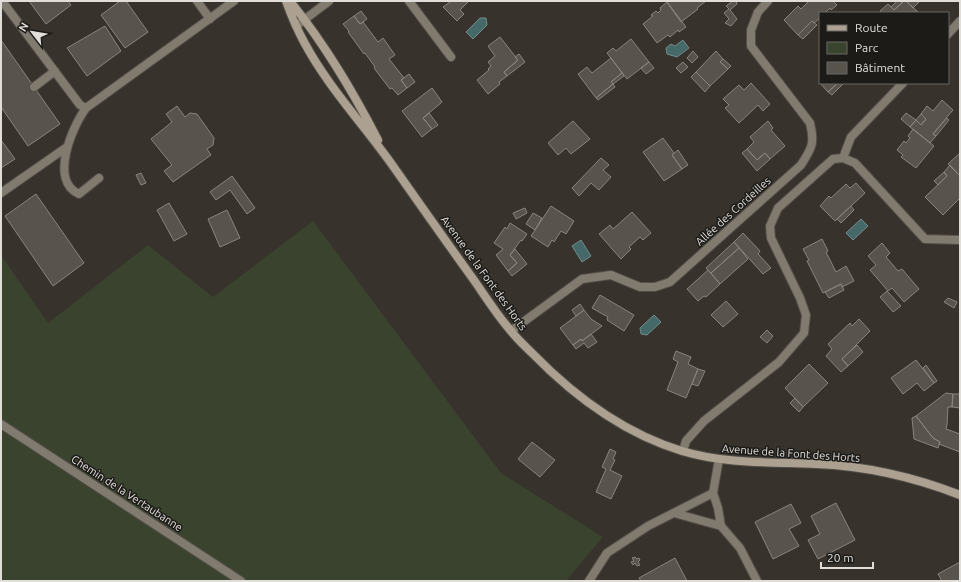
<svg xmlns="http://www.w3.org/2000/svg" width="961" height="582" font-family="Ubuntu,sans-serif">
  <rect width="100%" height="100%" fill="#37322c"/>
  <path fill="#3a432d" d="M313 221 501 473 603 537 566 581H1V255L48 323 148 245 213 297Z"/>
  <path fill="#456869" stroke="#748b8b" d="M480 18H486L487 25 473 39 466 32Z
    M683 40 689 48 677 57 667 54 666 48 671 44 675 46Z
    M861 219 868 226 853 240 846 233Z
    M581 240 591 256 582 262 572 246Z
    M654 315 661 322 647 335 641 334 640 328Z"/>
  <path fill="#58534d" stroke="#89847d" d="M29 1H68L71 5 46 24Z
    M120 1H126L148 32 125 48 101 15Z
    M449 1H469L460 10 464 14 457 21 443 7 450 2Z
    M666 1H706L697 8 698 9 681 22Z
    M733 1H736L737 4 730 10 737 19 731 26 725 23 729 19 724 13 729 9 726 6Z
    M809 1H833L837 5 831 10 830 8 825 13H820V18L814 23 812 21 798 35 784 20 798 6 801 9Z
    M897 1H904L894 10 891 7Z
    M904 1H906L918 12 882 13 880 11 888 4 894 10Z
    M906 1H918L919 2 913 8Z
    M667 2 686 27 679 32 678 30 670 37 668 35 657 43 643 24 653 16 651 15 656 11 658 13 661 10 660 8Z
    M361 11 367 19 360 24 354 16Z
    M354 16 360 24 363 22 378 42 383 38 395 55 389 59 404 78 401 80 407 88 398 95 392 88 390 89 374 68 375 67 365 53 364 54 348 32 349 31 343 24Z
    M812 21 817 25 803 39 798 35Z
    M105 26 121 51 87 76 67 48Z
    M500 37 518 60 504 72 507 76 499 82 500 84 488 94 477 80 489 70 488 69 491 66 488 62 495 56 488 46Z
    M631 39 649 62 627 79 607 53 613 48 616 51Z
    M1 40 60 124 28 146 1 107Z
    M693 51 698 57 692 63 687 58Z
    M716 51 723 59 720 62 728 69 710 86 696 72Z
    M519 54 525 62 507 76 504 72 518 60 515 57Z
    M611 58 622 73 611 82 613 84 596 98 578 74 587 67 592 73Z
    M723 59 731 66 728 69 720 62Z
    M649 62 654 68 646 74 641 68Z
    M683 62 688 67 681 73 676 68Z
    M696 72 710 86 705 92 691 77Z
    M622 73 624 76 613 84 611 82Z
    M409 74 415 82 407 88 401 80Z
    M751 83 770 104 763 111 758 105 739 123 725 108 729 105 723 99 739 85 744 90Z
    M820 83H838L828 92Z
    M838 83H844L832 95 828 92Z
    M613 84 615 87 598 100 596 98Z
    M432 88 442 102 423 118 432 129 422 137 402 111Z
    M942 100 953 110 933 134 936 136 930 143 910 127 916 120 921 125 926 119 921 114 927 106 933 111Z
    M177 106 185 117 190 113 197 114 214 138 213 145 207 149 211 155 173 182 164 171 172 165 151 139 172 122 166 114Z
    M429 113 438 125 432 129 423 118Z
    M906 113 916 120 910 127 901 119Z
    M921 114 926 119 921 125 916 120Z
    M947 118 949 120 936 136 933 134Z
    M573 121 590 139 571 154 566 148 558 155 548 143Z
    M768 121 773 128 771 130 785 146 770 159 765 153 757 160 747 149 754 142 750 137Z
    M913 129 934 146 916 168 901 157 903 155 897 150 904 141 906 143 910 138 908 136Z
    M663 138 674 153 672 155 682 169 664 181 643 152Z
    M1 140 15 159 1 168Z
    M747 149 757 160 765 153 770 159 757 171 742 153Z
    M678 150 688 165 682 169 672 155Z
    M960 153V176L948 164Z
    M601 158 609 165 603 170 611 177 599 190 591 183 579 196 572 188Z
    M950 165 960 176V198L943 215 925 197 947 176 944 172Z
    M944 172 947 176 938 185 934 181Z
    M141 173 146 183 141 185 136 175Z
    M232 176 255 208 247 214 230 190 216 200 210 192Z
    M856 183 865 193 835 221 820 206 829 196 831 198 846 184 850 188Z
    M36 194 84 263 53 286 5 216Z
    M169 203 187 234 174 241 157 210Z
    M551 206 574 221 566 234 561 231 554 242 552 240 548 247 531 236Z
    M851 206 854 210 841 223 837 219Z
    M525 208 527 213 516 219 513 213Z
    M227 210 240 238 220 247 208 219Z
    M632 212 651 233 643 240 640 237 629 247 631 249 621 259 599 234 610 225 613 229Z
    M533 213 542 218 535 230 526 224Z
    M510 223 527 234 522 241 521 240 510 255 517 263 508 271 496 255 503 249 494 243 505 227 507 229Z
    M743 233 760 251 758 254 771 268 763 274 734 242Z
    M822 239 828 251 826 252 836 272 846 266 854 281 842 287 841 284 823 293 807 261 809 260 803 249Z
    M734 242 739 248 711 273 706 268Z
    M882 243 890 253 886 257 898 271 902 269 919 289 904 302 892 288 888 291 870 270 876 265 868 256Z
    M739 248 748 259 720 284 711 273Z
    M515 249 527 264 512 276 508 271 517 263 510 255Z
    M708 270 720 284 706 297 704 296 698 301 687 289Z
    M841 284 844 290 829 298 825 292Z
    M887 291 901 306 893 312 880 297Z
    M600 295 634 315 624 331 607 320 608 317 592 308Z
    M948 298 957 302 954 308 944 302Z
    M726 301 738 314 723 327 711 315Z
    M580 304 584 310 576 316 572 310Z
    M584 310 591 319 602 326 582 341 581 339 573 345 560 328Z
    M859 319 870 331 842 359 848 366 841 372 826 356 832 349 828 344 850 323 852 326Z
    M767 330 773 336 767 343 760 337Z
    M591 334 597 342 588 348 584 343 576 349 573 345 581 339 582 341Z
    M857 345 863 352 848 366 842 359Z
    M676 351 691 357 688 364 698 369 686 398 667 390 678 362 673 359Z
    M916 360 934 383 924 391 917 383 903 394 891 378Z
    M809 364 828 383 803 407 785 388Z
    M926 365 937 381 934 383 923 368Z
    M698 369 705 371 698 386 692 384Z
    M946 393 953 394 952 407H948L947 425 946 429 960 434V452L939 444 940 442 933 438 916 416Z
    M953 394H960V408L952 407Z
    M795 398 803 407 799 412 790 403Z
    M916 416 933 438 940 442 938 448 914 439 912 418Z
    M532 442 555 460 540 477 518 459Z
    M610 449 616 452 613 459 615 460 610 470 622 476 611 499 596 492 606 469 602 467Z
    M836 503 855 540 818 559 808 540 820 534 811 516Z
    M791 504 801 523 789 529 799 546 773 559 755 522Z
    M635 557 637 559 639 558 640 560 638 562 640 565 637 566 635 563 633 565 631 562 634 561 632 558Z
    M675 558 687 581H641L639 578Z
    M960 562V581H942L938 574Z"/>
  <g fill="none" stroke-linecap="round" stroke-linejoin="round">
    <g stroke="#524e48" stroke-width="10">
      <path id="service" d="M713 493 718 508 721 526
        M674 513 721 526 740 548 757 581
        M589 581 607 553 648 526 713 493 719 459"/>
    </g>
    <g stroke="#524e48" stroke-width="10">
      <path id="minor" d="M2 1 80 105 86 108
        M197 1 210 19
        M409 1 451 57
        M296 26 329 1
        M948 34 960 21
        M34 87 55 71
        M843 158 851 137 903 83
        M99 178 79 194C49 181 72 127 86 108L234 1
        M1 193 67 147
        M511 331 582 279 611 275 640 287H655L670 282 801 165C812 148 815 143 810 123L751 46V30L758 12 768 1
        M1 424 241 581
        M683 451 686 441 704 421 779 362 804 333 806 315 800 298 771 238 770 226 778 208 833 159 843 158 855 163 925 239 960 240"/>
    </g>
    <g stroke="#524e48" stroke-width="10">
      <path id="secondary" d="M286 1C291 15 297 29 304 42 328 87 364 125 393 166 419 203 445 240 471 276 484 294 496 314 511 331 517 339 525 346 533 354 575 397 623 433 682 451 725 464 771 462 816 464 866 466 914 477 960 495
        M290 1C326 46 352 90 378 140"/>
    </g>
    <use href="#service" stroke="#817a6f" stroke-width="8"/>
    <use href="#minor" stroke="#817a6f" stroke-width="8"/>
    <use href="#secondary" stroke="#aca190" stroke-width="8"/>
  </g>
  <g text-anchor="middle" stroke-width="3" stroke-linejoin="round" paint-order="stroke">
    <g font-size="11" fill="#e1deda" stroke="#1c1b18">
      <text transform="translate(733 211) rotate(-42)" y="4">Allée des Cordeilles</text>
      <text transform="translate(484 273) rotate(54)" y="4">Avenue de la Font des Horts</text>
      <text transform="translate(791 453) rotate(4)" y="4">Avenue de la Font des Horts</text>
      <text transform="translate(127 493) rotate(33)" y="4">Chemin de la Vertaubanne</text>
    </g>
  </g>
  <rect width="961" height="582" fill="none" stroke="#e1deda" stroke-width="4"/>
  <rect x="819" y="12" width="130" height="72" fill="#1c1b18" stroke="#6b6966"/>
  <rect x="827" y="25" width="20" height="6" fill="#aca190" stroke="#6b6966"/>
  <text x="855" y="32" font-size="12" fill="#e1deda">Route</text>
  <rect x="827" y="42" width="20" height="12" fill="#3a432d" stroke="#6b6966"/>
  <text x="855" y="52" font-size="12" fill="#e1deda">Parc</text>
  <rect x="827" y="62" width="20" height="12" fill="#58534d" stroke="#6b6966"/>
  <text x="855" y="72" font-size="12" fill="#e1deda">Bâtiment</text>
  <g transform="translate(32 32) rotate(301)" stroke="#1c1b18" stroke-width="3" paint-order="stroke">
  <path d="M0-3L7 15L0 10L-7 15Z" fill="#e1deda"/>
  <text y="-6" font-size="11" font-weight="bold" text-anchor="middle" fill="#e1deda">N</text>
  </g>
  <path d="M821 562v6h52v-6" fill="none" stroke="#e1deda" stroke-width="2"/>
  <text x="827" y="562" font-size="12" fill="#e1deda" stroke="#1c1b18" stroke-width="3" paint-order="stroke">20 m</text>
</svg>
